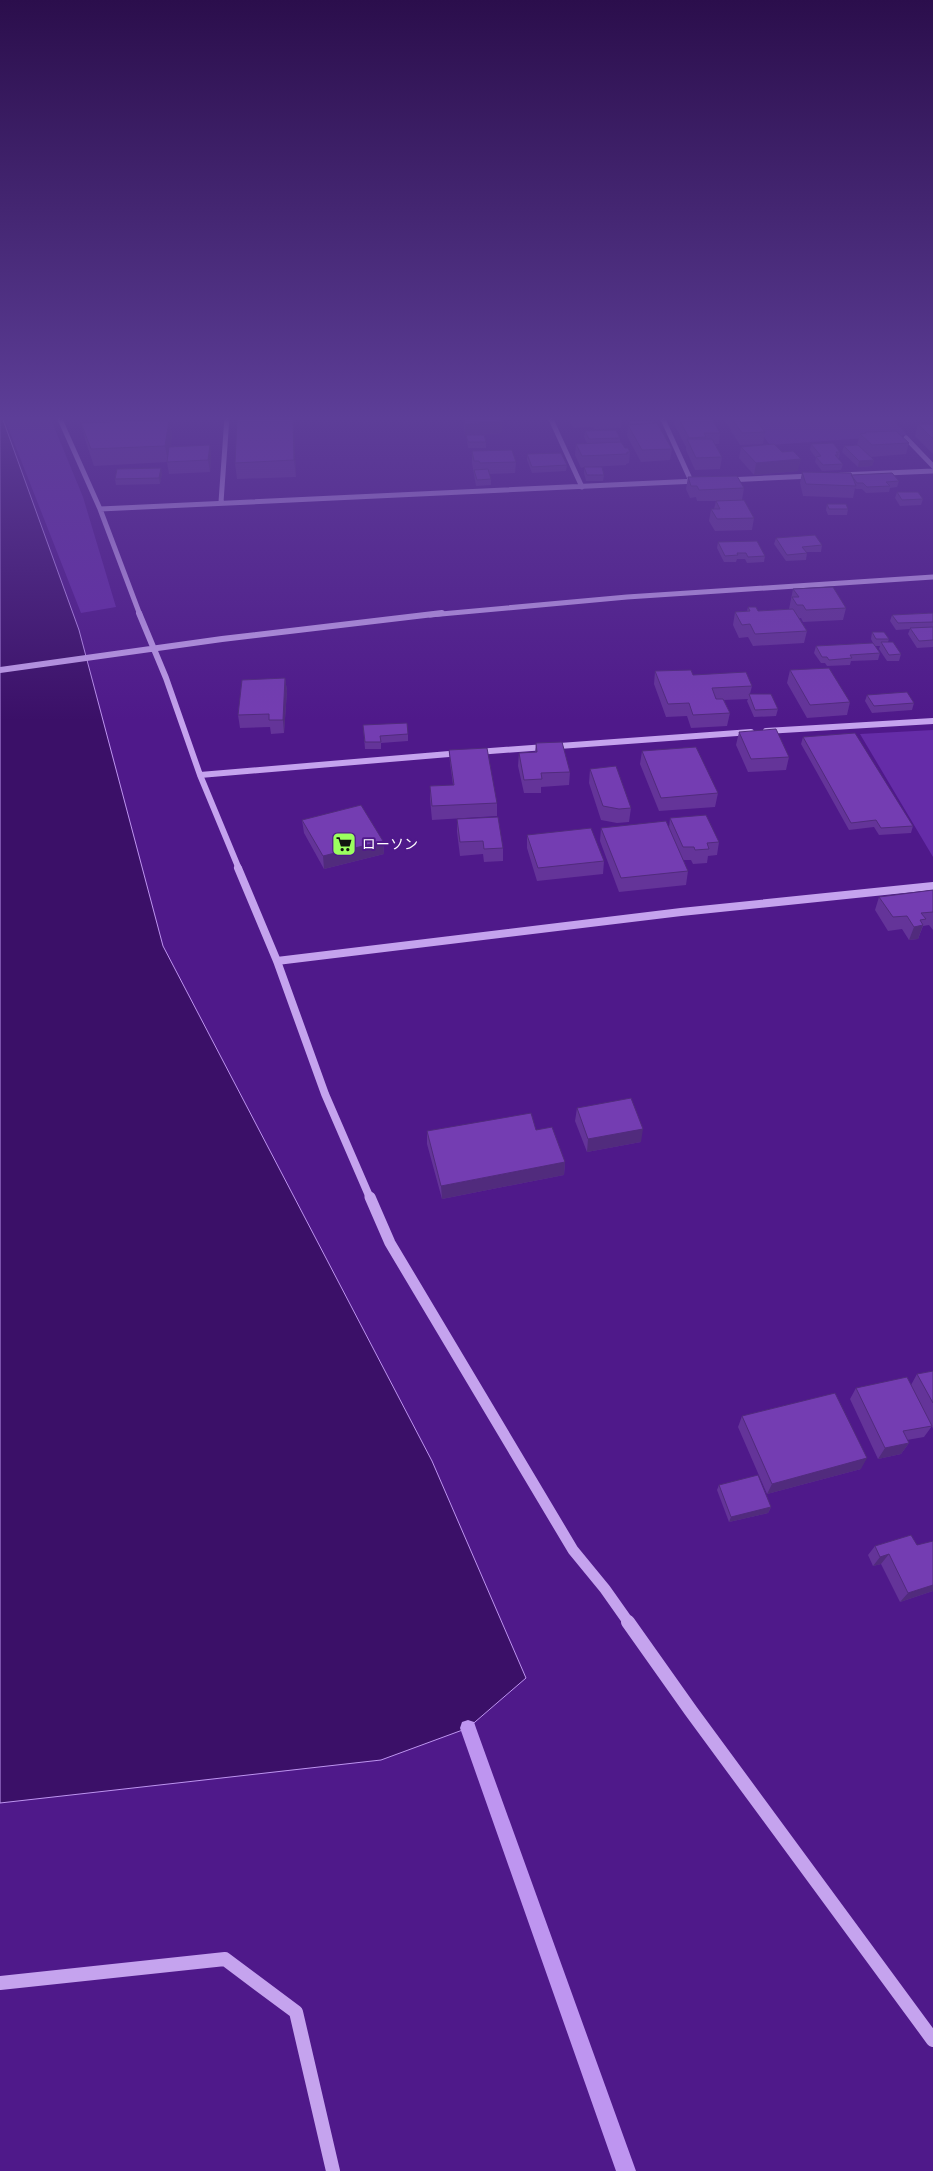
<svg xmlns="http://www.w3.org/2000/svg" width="933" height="2171" font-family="Manrope,'Noto Sans JP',sans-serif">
  <rect width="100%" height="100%" fill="#4f198a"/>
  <path fill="#652ca8" d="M4 417H50L83 497 116 607 81 613Z
    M749 417H890L907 435 770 445Z
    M933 730V857L860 734Z"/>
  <path fill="#3b1068" stroke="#be95f0" d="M0 417H2L79 630 163 946 432 1461 526 1678 468 1728 381 1760 0 1803Z"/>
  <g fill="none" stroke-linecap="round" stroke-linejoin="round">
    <path fill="#be95f0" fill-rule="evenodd" d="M468 1720 474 1722 476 1728 636 2171H616L460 1728 462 1722Z"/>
    <path stroke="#c5a3ee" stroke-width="5" d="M59 417 100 509 140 615
      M550 417 582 487
      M662 417 691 481
      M906 438 933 466
      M840 475 933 471
      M727 480 812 476
      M221 502 227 417
      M100 509 697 481
      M430 615 627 597 933 577"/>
    <path stroke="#c5a3ee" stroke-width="6" d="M139 613 166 678 200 775 239 869
      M0 670 222 639 442 613
      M766 731 933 721
      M477 752 751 732
      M200 775 461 753"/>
    <path stroke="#c5a3ee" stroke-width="8" d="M238 868 277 961 325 1094 370 1198
      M277 961 681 912 933 886"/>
    <path stroke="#c5a3ee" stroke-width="11" d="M370 1197 390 1243 573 1550 605 1589 629 1623"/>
    <path stroke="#c5a3ee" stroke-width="14" d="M628 1622 691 1711 933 2040
      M0 1983 225 1959 296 2012 333 2171"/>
  </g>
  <path fill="#643499" d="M263 417H293L296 477 237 479 235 463Z
    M442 417H456V418H442Z
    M463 417H501L502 433 469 435 486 442V448H468L466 435 465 436Z
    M570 417H622L621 428 594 429 593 427 573 428 570 420Z
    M672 417H711L720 433 719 444H715L722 457 720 469 695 470 686 450V447L674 424 675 422Z
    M725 417H754L765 432 763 444 740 445 725 421Z
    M169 420 172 435 170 447 210 445 211 457 210 472 169 474 167 462 94 466 85 439 81 423Z
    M629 421 655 423 672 449 670 460 641 462 627 436Z
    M918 424H933V454L915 436Z
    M585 431 620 438V442L625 448 630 452 629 463 626 464V465L589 467 604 475 603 481H586L584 473V467L581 468 575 455 576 444 587 443 584 437Z
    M865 432 909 443 906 454 871 457 874 460 872 466 858 467 842 452 844 446 857 445 860 434 864 433Z
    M811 444 840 452 839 458H838L843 464 841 470 822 471 815 462 816 458 810 450Z
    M741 447 798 471 754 475 739 458Z
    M472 451 516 462 515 473 489 474 491 479V485L476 486 472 463Z
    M527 454 567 465 566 471 532 473 527 460Z
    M802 472 851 475 899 481 897 487 890 488 889 492 866 493 862 489H856L855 488 853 498 803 496 800 483Z
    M162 473 160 484 116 485 115 479Z
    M688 477 744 488 742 500 754 518 752 530 715 531 709 521 711 509H714L716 501H697L696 497 690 498 686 489Z
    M897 492 923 499 921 505 900 506 895 498Z
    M827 504 848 509 847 515H828L826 510Z
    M776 538 822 545 821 552H806L807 553 806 560 786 561 774 544Z
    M718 542 765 556 764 562 747 563 745 559H737L736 562H724L717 548Z
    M793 589 846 608 843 620 803 622 801 618H799L807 631 804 643 753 646 748 637 739 638 733 625 735 612 747 611 748 607 758 611 789 609Z
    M933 613V647L917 648 908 634 910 629 896 630 890 621 892 615Z
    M872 632 889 639 888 642 901 654 899 661H887L879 649 880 646H875L880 653 878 660 851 661 850 665 827 666 825 663H821L814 653 816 646 873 643 871 639Z
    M790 670 850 702 847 715 807 718 787 683Z
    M655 671 693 675 752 686 750 694 778 709 776 716 754 717 747 701 748 699 724 700 730 713 727 726 691 728 687 716 666 717 654 684Z
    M285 678 287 691 284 733 271 734 270 727 240 728 238 715Z
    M867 695 914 703 912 710 872 713 865 701Z
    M363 725 408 734V741L381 743V749H365Z
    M739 732 789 757 786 770 748 772 736 745Z
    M803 737 913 826 911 833 879 835 874 827 849 830 801 744Z
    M536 743 570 772 569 785 541 787V793H524L518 766 519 753 535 752Z
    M449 750 497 803V816L432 820 430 799V786L453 785 450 763Z
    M642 751 718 793 715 807 659 811 640 764Z
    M590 769 631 808 629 822 617 823 601 820 589 783Z
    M670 818 719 842 717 855 708 856 707 863 693 864 691 860H683L688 871 686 885 619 892 600 841 601 828H669Z
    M457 819 503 848V861L484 862 483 854 460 856 457 832Z
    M302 820 383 841 384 854 324 869 304 833Z
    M527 835 604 861 603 874 537 881 527 848Z
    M933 890V930L929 925 923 926 918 939 909 940 902 929 888 931 875 910 879 897Z
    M577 1108 641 1142 587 1152 575 1121Z
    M427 1131 565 1162 564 1175 442 1199 427 1144Z
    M933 1371V1429L932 1426 924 1437 907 1440 909 1443 901 1454 878 1459 850 1399 856 1388 911 1385 917 1374Z
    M742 1416 861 1469 767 1494 738 1427Z
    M719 1485 771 1507 768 1513 729 1522 717 1490Z
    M917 1545 933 1591 900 1602 881 1564 873 1566 868 1555 875 1546Z"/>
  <path fill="#512b7d" d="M293 417 294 427 296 477 294 460Z
    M169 420 172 435 168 462 165 446Z
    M502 421V433L465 436V424Z
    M210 445 211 457 210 472 208 460Z
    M801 459 798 471 754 475 756 463Z
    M874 460 872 466 858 467 859 461Z
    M161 468 162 473 160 484 159 478Z
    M285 678 287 691 284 733 283 720Z
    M383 841 384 854 324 869 323 856Z
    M923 925 918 939 909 940 914 927Z
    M643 1129 641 1142 587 1152 588 1139Z
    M565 1162 564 1175 442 1199 441 1186Z
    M909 1443 901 1454 878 1459 885 1448Z
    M867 1458 861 1469 767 1494 772 1484Z
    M771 1507 768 1513 729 1522 731 1517Z
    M889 1554 881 1564 873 1566 880 1557Z
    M933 1585V1591L900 1602 908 1593Z"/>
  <path fill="#743db2" stroke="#512b7d" d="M263 417H293L294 460 235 463 237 419 262 418Z
    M464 417H501L502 421 465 424Z
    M595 417H622L595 418Z
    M678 417H711L720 433H704L706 437 689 438Z
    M731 417H754L765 432 742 433Z
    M169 420 165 446 91 449 81 423Z
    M629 421H654L655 423 631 424Z
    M657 423 672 449 642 450 628 425Z
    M918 424H933V439Z
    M616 430 620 438 589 439 585 431Z
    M896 431 909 443 872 445 860 434 866 433 865 432Z
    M466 435H484L486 442H468Z
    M687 439H712L722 457 696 458Z
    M621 442 625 448H628L630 452H627V454L582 456 576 444Z
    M833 443 840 452H836L838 455H835L843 464 823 465 816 457 821 456 811 444Z
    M774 444 782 452 793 451 801 459 756 463 741 447Z
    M210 445 208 460 167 462 169 447Z
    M858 445 874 460 859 461 844 446Z
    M512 450 516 462 480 463 479 461H474L472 451Z
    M561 453 567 465 532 467 527 454Z
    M584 467H602L604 475H587Z
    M161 468 159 478 115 479 117 469Z
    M488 469 491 479 477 480 474 470Z
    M802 472 851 473 856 486 806 484Z
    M892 473 899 481 886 482 890 486 867 487 863 483H857L851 475Z
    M737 476 744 488 699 490 697 486H691L688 477Z
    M897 492H918L923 499 902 500Z
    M744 500 754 518 717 519 711 509H720L716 501Z
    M827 504H846L848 509H829Z
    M815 535 822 545 802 547 807 553 787 555 776 538Z
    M757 541 765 556 748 557 746 553H737L738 555 725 556 718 542Z
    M833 587 846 608 806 610 803 605H797L792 597H799L793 589Z
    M748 607H756L758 611 793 609 807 631 755 634 750 624 742 625 735 612 750 611Z
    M933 613V622L898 623 892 615Z
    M933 627V640L919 641 910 628Z
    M872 632H884L889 639H876Z
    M881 642H893L901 654 889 655Z
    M873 643 880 653 850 655 852 658 829 660 827 657H822L816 646Z
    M829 668 850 702 810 705 790 670Z
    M691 670 693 675 746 672 752 686 712 688 716 699H723L730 713 693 715 689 703 668 704 655 671Z
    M285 678 283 720H269V714L238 715 242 680Z
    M907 692 914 703 874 706 867 695Z
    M749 694H771L778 709 755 710Z
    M407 723 408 734 380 736 381 742H365L363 725Z
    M776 729 789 757 751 759 739 732Z
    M855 733 913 826 881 828 876 820 851 823 803 737Z
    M562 742 570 772 541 773 542 779 524 780 519 753 537 752 536 743Z
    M696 747 718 793 661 798 642 751Z
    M487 748 497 803 432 806 430 786 454 785 449 750Z
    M616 766 631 808 619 809 603 806 590 769Z
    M361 805 383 841 323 856 302 820Z
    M706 815 719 842 707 843 709 849 695 850 694 847H683L670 818Z
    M498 817 503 848 484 849 483 841 460 842 457 819Z
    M666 821 688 871 621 878 601 828Z
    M591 828 604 861 538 868 527 835Z
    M933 890V912L921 913 926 919 920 920 923 925 914 927 907 916 893 917 879 897Z
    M631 1098 643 1129 588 1139 577 1108Z
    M531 1113 536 1130 552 1127 565 1162 441 1186 427 1131Z
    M933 1371V1403L917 1374Z
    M907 1377 932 1426 903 1431 909 1443 885 1448 856 1388Z
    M835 1393 867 1458 772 1484 742 1416Z
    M758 1475 771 1507 731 1517 719 1485Z
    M911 1535 917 1545 933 1541V1585L908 1593 889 1554 880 1557 875 1546Z"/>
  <linearGradient id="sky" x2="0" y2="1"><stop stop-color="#2b0e4c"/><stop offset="0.58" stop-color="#5d3e98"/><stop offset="1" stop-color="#5d3e98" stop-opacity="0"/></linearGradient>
  <rect width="933" height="721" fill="url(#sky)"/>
  <defs>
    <g id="supermarket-square" transform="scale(1.25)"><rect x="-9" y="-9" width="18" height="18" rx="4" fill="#9bff5f" stroke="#4f198a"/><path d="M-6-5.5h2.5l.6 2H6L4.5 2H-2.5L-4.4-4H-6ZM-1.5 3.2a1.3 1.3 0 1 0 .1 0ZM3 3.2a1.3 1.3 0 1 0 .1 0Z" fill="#111"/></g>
  </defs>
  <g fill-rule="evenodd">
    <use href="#supermarket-square" x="344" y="844"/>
  </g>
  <g text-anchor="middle" stroke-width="4" stroke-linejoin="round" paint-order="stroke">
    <g font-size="14" fill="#fff" stroke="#4f198a" text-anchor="start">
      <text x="362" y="849">ローソン</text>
    </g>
  </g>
</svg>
